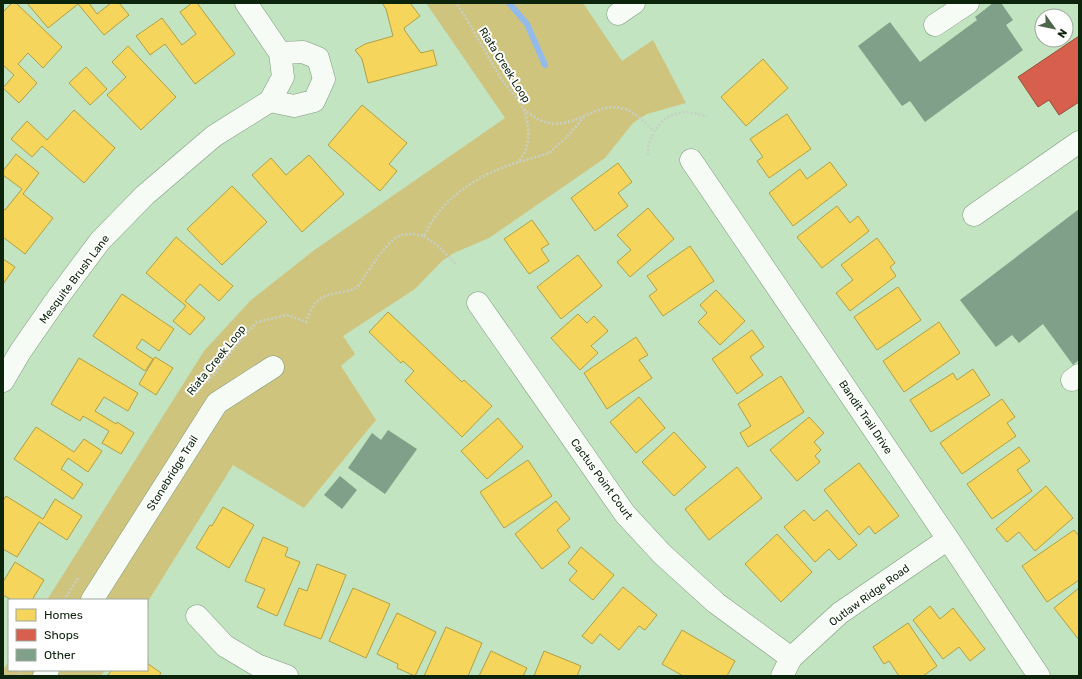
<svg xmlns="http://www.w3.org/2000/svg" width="1082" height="679" font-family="Rubik,sans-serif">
  <rect width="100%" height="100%" fill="#c2e4c0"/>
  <path fill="#cfc47e" d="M426 3H583L622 61 653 40 686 103 647 114 633 123 605 158 489 238 454 253 442 261 415 289 343 336 355 354 341 366 376 420 304 508 233 465 147 603V600H47L204 351 250 301 313 251 505 118Z
    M9 661V670H105L101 676H3V670Z"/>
  <path fill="#f6d55c" stroke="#b0a044" d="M12 3H16L62 47 43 68 28 53 18 64 37 83 19 103 3 88 14 75 3 65V12Z
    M27 3H89L97 14 111 3H119L129 15 104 35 78 4 48 28Z
    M192 3H197L235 54 195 84 165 44 150 55 136 36 162 18 182 45 196 34 180 12Z
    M382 3H410L420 16 404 28 405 31 421 53 433 50 437 65 368 83 362 59 355 50 365 44 393 36 386 9Z
    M128 46 176 97 141 130 107 95 126 77 112 62Z
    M763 59 788 88 746 126 721 97Z
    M86 67 107 89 90 105 69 83Z
    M362 105 407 143 389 164 397 171 380 191 328 145Z
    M74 110 115 148 84 183 42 146 32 157 11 139 27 121 47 140Z
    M787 114 811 149 769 178 757 161 763 157 750 139Z
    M16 154 39 173 23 194 53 218 25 254 3 237V209L5 210 22 189 3 175V171Z
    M309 155 344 194 302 232 252 175 271 158 286 175Z
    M830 162 847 185 793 226 769 193 800 169 807 179Z
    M618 163 632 182 618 193 628 206 595 231 571 198Z
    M232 186 267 222 222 265 187 229Z
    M837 206 850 223 858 216 869 231 822 268 797 237Z
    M648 208 674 239 630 277 617 262 631 250 617 235Z
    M532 220 549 244 541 249 549 261 529 274 504 239Z
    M176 237 233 286 219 301 200 284 185 301 205 318 190 335 173 321 186 306 146 273Z
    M877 238 895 263 890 267 896 276 850 311 836 293 853 280 841 265Z
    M690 246 714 281 663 316 649 296 657 290 647 276Z
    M578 255 602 286 561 319 537 287Z
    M3 259 15 267 3 284Z
    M898 287 921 320 877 350 854 317Z
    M716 290 745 321 720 345 698 322 707 313 700 305Z
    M122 294 174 329 159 351 142 339 136 348 153 359 145 371 93 336Z
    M388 312 462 382 464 380 492 406 462 437 405 381 414 371 403 361 401 363 369 332Z
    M578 314 587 323 594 316 608 331 591 346 598 353 580 370 551 338Z
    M939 322 960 353 904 392 883 361Z
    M752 330 764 347 750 357 763 375 737 394 712 359Z
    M636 337 648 355 639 360 652 378 607 409 584 373Z
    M155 357 173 368 156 395 139 384Z
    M79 358 138 393 128 411 104 397 95 411 116 424 117 422 134 433 121 454 102 443 109 431 83 416 80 421 51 404Z
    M973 369 990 395 931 432 910 400 953 373 957 380Z
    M781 376 804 412 748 447 740 433 751 426 738 404Z
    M639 397 665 428 636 453 610 422Z
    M1002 399 1015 417 1007 423 1016 436 962 474 940 443Z
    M809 417 824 433 814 442 821 450 815 456 820 462 797 481 770 450Z
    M498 418 523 447 487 479 461 451Z
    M36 427 74 452 84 439 102 451 88 472 68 458 61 469 83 484 73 499 14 459Z
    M674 432 706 467 674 496 642 462Z
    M1019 447 1030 461 1017 470 1032 491 992 519 967 484Z
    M528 460 552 496 504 528 480 492Z
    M859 463 899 516 875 534 869 526 859 535 824 490Z
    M737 467 762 498 709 540 685 509Z
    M1046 486 1073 518 1035 551 1019 532 1007 542 996 529Z
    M6 496 43 519 55 499 82 516 67 540 39 522 17 557 3 549V501Z
    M556 501 570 519 557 530 570 547 542 569 515 534Z
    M223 507 254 525 229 568 196 548 210 525 212 526Z
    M804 510 814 521 827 510 857 545 839 560 829 549 815 562 784 527Z
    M1074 530 1079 536V580L1047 602 1022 566Z
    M777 534 812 572 781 602 745 564Z
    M263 537 288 548 285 556 300 562 277 616 257 607 265 589 245 581Z
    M581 547 614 575 593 600 569 580 577 571 568 563Z
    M15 562 44 580 32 600H12L3 595V582Z
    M317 564 346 575 321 639 284 625 299 588 307 591Z
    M623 587 657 615 645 630 639 626 619 650 600 634 592 644 582 636Z
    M353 588 390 604 366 658 329 641Z
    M1079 588V640L1054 608Z
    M930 606 940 619 953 608 985 649 970 661 959 647 943 659 913 620Z
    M397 613 436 632 415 676 397 668 398 664 377 654Z
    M908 623 937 666 923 676H899L889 661 884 664 873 647Z
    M446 627 482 643 468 676H424Z
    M682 630 735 661 727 676H683L662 664Z
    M491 651 527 668 523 676H479Z
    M544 651 581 666 577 676H534Z
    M147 663 161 673 159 676H107L112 670H147Z"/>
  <path fill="#d6604d" stroke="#994e39" d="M1079 36V102L1059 115 1049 100 1038 107 1018 77Z"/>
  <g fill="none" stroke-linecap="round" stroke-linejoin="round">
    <path stroke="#92baeb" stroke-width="6" d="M509 3 527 24 545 65"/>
  </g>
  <path fill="#80a089" d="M993 3H1001L1013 20 1006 25 1023 50 925 122 910 101 902 106 858 46 890 22 920 62 977 20 975 17Z
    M1079 209V360L1073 365 1043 324 1019 343 1012 335 996 347 960 300Z
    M388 430 417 449 385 494 348 468 372 433 381 440Z
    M340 476 357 490 342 509 324 495Z"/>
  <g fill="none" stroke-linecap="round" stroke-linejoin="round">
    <g stroke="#7f9a7e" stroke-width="23">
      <path id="minor" d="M618 14 634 3
        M935 25 968 3
        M270 101 294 106 314 101 324 79 318 58 303 52 280 53
        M691 160 948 539 1039 676
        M974 215 1079 142
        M478 303 625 514 662 554 716 603 791 658
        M1072 380 1079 375
        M3 381 20 352 56 300 100 241 145 195 214 136 270 101 283 77 280 53 246 3
        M92 600 217 403 273 367
        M197 616 225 646 257 665 287 676
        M44 676 48 670
        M782 676 791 658 840 613 948 539"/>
    </g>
    <path stroke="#c6d0c6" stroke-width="2.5" stroke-dasharray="2 2" stroke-linecap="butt" d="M524 109C529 113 535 118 542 121 574 133 596 99 625 109 636 113 645 123 654 131
      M648 155C647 137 661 116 679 113 688 111 699 114 707 117
      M519 162 549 153 567 137 584 117
      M424 236 437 245 457 265
      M208 382 243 337 257 322 287 315 306 322C314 300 319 296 342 292 348 291 354 290 359 285 367 273 386 242 399 236 408 233 415 234 424 236 442 197 478 175 518 162 530 149 530 132 526 116 522 102 510 91 502 80 486 54 473 28 456 3
      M64 600 78 578
      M19 676 21 670"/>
    <use href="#minor" stroke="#f6fbf6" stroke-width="22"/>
  </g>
  <g text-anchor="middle" stroke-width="4" stroke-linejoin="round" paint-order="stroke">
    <g font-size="11" fill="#0c240b" stroke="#fff">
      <text transform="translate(505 65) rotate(58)" y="4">Riata Creek Loop</text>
      <text transform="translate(74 279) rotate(-53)" y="4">Mesquite Brush Lane</text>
      <text transform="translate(216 360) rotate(-51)" y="4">Riata Creek Loop</text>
      <text transform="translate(866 417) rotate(56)" y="4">Bandit Trail Drive</text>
      <text transform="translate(172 473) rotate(-58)" y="4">Stonebridge Trail</text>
      <text transform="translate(602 479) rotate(54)" y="4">Cactus Point Court</text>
      <text transform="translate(869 595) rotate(-36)" y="4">Outlaw Ridge Road</text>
    </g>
  </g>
  <rect width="1082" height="679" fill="none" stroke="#0c240b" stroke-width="8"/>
  <rect x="8" y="599" width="140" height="72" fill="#ffffff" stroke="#9ea79d"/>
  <rect x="16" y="609" width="20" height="12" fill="#f6d55c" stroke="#9ea79d"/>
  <text x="44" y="619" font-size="12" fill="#0c240b">Homes</text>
  <rect x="16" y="629" width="20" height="12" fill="#d6604d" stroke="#9ea79d"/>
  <text x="44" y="639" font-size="12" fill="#0c240b">Shops</text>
  <rect x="16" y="649" width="20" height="12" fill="#80a089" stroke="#9ea79d"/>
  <text x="44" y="659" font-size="12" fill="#0c240b">Other</text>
  <g transform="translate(1054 28) rotate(123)"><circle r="19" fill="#ffffff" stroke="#9ea79d"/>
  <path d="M0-3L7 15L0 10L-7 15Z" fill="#4c674a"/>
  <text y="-6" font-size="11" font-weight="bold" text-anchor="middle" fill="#0c240b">N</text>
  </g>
</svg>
